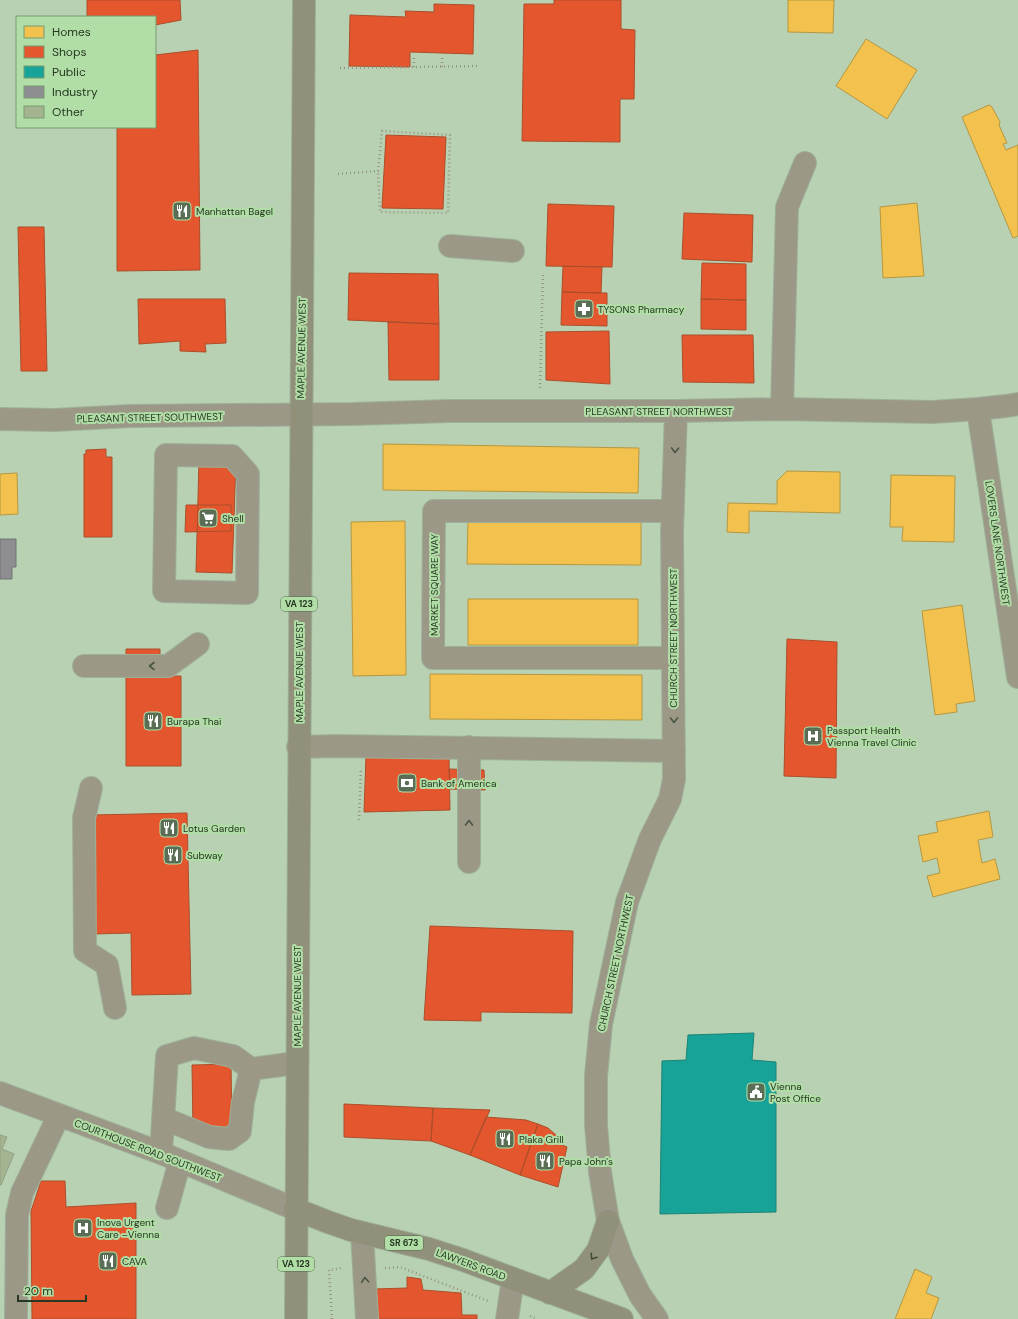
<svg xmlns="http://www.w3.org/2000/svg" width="1018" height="1319" font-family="'DM Sans',sans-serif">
  <rect width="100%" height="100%" fill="#b9d1b3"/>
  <path fill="#f2c14e" stroke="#b59841" d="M788 0H834L833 33 788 32Z
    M866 39 917 70 887 119 836 86Z
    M989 105 992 107 1000 122 999 125 1007 143 1003 144 1006 150 1018 145V236L1013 238 962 117Z
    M917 203 924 276 883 278 880 207Z
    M383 444 639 448 638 493 383 490Z
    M787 471 840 472V513L749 511V533L727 532 728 503 777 504V481Z
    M17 473 18 514 0 515V474Z
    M891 475 955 476 954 542 902 541 903 527H890Z
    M468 519 641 520V565L467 564Z
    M405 521 406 675 353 676 351 522Z
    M468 599H638V645H468Z
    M962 605 975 701 956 704 957 712 935 715 922 611Z
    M430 674 642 675V720L430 719Z
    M989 811 993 837 978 840 982 863 995 859 1000 879 933 897 927 876 940 873 937 858 923 862 918 836 938 832 936 822Z
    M915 1269 932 1277 926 1293 939 1298 931 1319H895Z"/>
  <path fill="#e4572e" stroke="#ab4e2a" d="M87 0H180L181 20 155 25V17H87Z
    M554 0H621V29L635 30 634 99H620V142L522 141 524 4H554Z
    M434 4 474 5 473 54 410 52V67L349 66 350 15 406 17 405 11 434 12Z
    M198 50 200 270 117 271V127H155V55Z
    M386 135 446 137 443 209 382 208Z
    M548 204 614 206 612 267 546 266Z
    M684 213 753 215 752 262 682 259Z
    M18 227H44L47 371H21Z
    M702 263 746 264V300L701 299Z
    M563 266 602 267 601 293 562 292Z
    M349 273 438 274 439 324 348 320Z
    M562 292 607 293V326L561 325Z
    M138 299H225L226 343 205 344 206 352 180 351V341L139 344Z
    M701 299 746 300V330L701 329Z
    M388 322 439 324V380H389Z
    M609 331 610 384 546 380V332Z
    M682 335H753L754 383 683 382Z
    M106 449V457H112V537H84V454H86V450Z
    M199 461 236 462 232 573 196 572Z
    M186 505H231V531L185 532Z
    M787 639 837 642 836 778 784 776Z
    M126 649H160V676H181V766H126Z
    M366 756 449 757 450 810 364 812Z
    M449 769 484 770 485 790 450 789Z
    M187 813 191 994 132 995 131 933 94 934 91 815Z
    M430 926 573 931 572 1013 481 1012V1021L424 1020Z
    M231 1064 232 1130H193L192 1065Z
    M344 1104 433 1108 431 1141 344 1137Z
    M433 1108 490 1110 470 1155 431 1141Z
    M486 1117 526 1120 538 1124 520 1175 470 1155Z
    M538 1124 548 1128 556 1135 557 1143 567 1147 558 1187 520 1175Z
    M41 1181H65L66 1207 136 1203V1319H32L31 1211Z
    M407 1277 421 1279 423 1290 461 1293 462 1315H477V1319H361L374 1289 407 1288Z"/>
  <path fill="#17a398" stroke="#1c8375" d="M754 1033 752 1060 776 1062V1212L660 1214 662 1061 686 1060 688 1035Z"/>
  <path fill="#8d8d92" stroke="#6e7470" d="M0 539H16V567H12V579H0Z"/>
  <path fill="#a4b390" stroke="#93a187" d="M0 1135 7 1137 2 1149 14 1154 1 1185H0Z"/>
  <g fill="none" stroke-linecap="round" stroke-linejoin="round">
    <g stroke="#9db098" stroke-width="24">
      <path id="minor" d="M450 246 513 251
        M782 409 787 207 805 163
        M978 409 1018 677
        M0 419 54 420 131 416 353 414 449 411H676L782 409 932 412 978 409 1006 406 1018 404
        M166 455 232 456 248 474 247 593 164 591Z
        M673 658H433L434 511H673
        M84 666H168L198 644
        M298 747 336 746 674 751
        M91 788 84 818 85 951 107 965 115 1008
        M469 862V747
        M0 1093 161 1153 295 1209
        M163 1118 209 1137 229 1139 240 1131 243 1102 251 1069
        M161 1153 167 1056 194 1048 233 1056 251 1069 296 1063
        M167 1208 180 1161
        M362 1233 367 1319
        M16 1319 17 1215 22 1193 59 1115
        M507 1319 513 1279
        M657 1319 640 1295 622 1259 608 1221 600 1172 596 1125V1076L601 1024 627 902 650 839 670 799 674 779 672 531 676 411"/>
    </g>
    <g stroke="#9db098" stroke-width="24">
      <path id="major" d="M295 1209 328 1222 351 1230 429 1249 463 1260 622 1319
        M550 1293 584 1269 598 1250 608 1221
        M296 1319 304 0"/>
    </g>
    <path stroke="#939684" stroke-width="2.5" stroke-dasharray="1 3" stroke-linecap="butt" d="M414 67V56
      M442 67V58
      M340 68 480 66
      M338 174 378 171 382 131 450 135 448 213 380 212 378 171
      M540 388 543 274
      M359 820 361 768
      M385 1268 400 1267 488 1301
      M530 1316 537 1319
      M332 1319 329 1270 342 1268"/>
    <use href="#minor" stroke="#9c9887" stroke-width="22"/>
    <use href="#major" stroke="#90907b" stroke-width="22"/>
  </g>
  <defs><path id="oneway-chevron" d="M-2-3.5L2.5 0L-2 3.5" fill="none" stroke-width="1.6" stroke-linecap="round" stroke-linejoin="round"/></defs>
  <g stroke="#495540">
    <use href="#oneway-chevron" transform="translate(675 450) rotate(92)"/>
    <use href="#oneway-chevron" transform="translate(152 666) rotate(-180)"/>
    <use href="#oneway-chevron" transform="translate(674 720) rotate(90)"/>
    <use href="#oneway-chevron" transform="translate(469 823) rotate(-90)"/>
    <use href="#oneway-chevron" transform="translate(365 1280) rotate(-93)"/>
  </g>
  <use stroke="#404e38" href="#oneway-chevron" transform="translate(593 1257) rotate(124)"/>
  <defs>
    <g id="restaurant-square" transform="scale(1)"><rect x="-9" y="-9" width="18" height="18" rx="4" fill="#596e55" stroke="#b1dea6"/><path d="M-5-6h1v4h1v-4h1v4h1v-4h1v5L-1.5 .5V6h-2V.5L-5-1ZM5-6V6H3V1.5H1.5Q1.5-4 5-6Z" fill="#fff"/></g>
    <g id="pharmacy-square" transform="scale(1)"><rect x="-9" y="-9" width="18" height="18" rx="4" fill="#596e55" stroke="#b1dea6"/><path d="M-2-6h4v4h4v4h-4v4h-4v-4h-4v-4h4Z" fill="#fff"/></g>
    <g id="supermarket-square" transform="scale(1)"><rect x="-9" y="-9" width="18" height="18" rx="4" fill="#596e55" stroke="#b1dea6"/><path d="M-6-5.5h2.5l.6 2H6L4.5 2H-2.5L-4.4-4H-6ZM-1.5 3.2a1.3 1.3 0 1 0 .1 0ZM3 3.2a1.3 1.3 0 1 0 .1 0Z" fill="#fff"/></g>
    <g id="hospital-square" transform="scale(1)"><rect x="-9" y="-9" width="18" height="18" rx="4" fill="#596e55" stroke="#b1dea6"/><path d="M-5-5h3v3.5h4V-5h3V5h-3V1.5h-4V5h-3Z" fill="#fff"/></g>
    <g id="bank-square" transform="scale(1)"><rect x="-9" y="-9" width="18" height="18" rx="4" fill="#596e55" stroke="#b1dea6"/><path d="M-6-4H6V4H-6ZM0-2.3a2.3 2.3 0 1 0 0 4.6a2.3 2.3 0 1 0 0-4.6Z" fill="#fff"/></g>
    <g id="civic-square" transform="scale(1)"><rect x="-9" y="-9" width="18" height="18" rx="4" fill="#596e55" stroke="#b1dea6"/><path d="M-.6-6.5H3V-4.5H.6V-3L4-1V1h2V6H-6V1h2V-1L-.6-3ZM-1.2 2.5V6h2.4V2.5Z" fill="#fff"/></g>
  </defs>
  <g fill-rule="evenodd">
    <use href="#restaurant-square" x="182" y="211"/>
    <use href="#pharmacy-square" x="584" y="309"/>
    <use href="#supermarket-square" x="208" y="518"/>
    <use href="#restaurant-square" x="153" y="721"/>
    <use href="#hospital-square" x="813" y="736"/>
    <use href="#bank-square" x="407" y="783"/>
    <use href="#restaurant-square" x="169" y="828"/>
    <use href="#restaurant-square" x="173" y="855"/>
    <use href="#civic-square" x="756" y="1092"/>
    <use href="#restaurant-square" x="505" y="1139"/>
    <use href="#restaurant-square" x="545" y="1161"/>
    <use href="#hospital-square" x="83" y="1228"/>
    <use href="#restaurant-square" x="108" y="1261"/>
  </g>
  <g text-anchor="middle" stroke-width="4" stroke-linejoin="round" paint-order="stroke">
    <g fill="#b1dea6" stroke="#506a4a" stroke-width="1">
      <rect x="281" y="597" width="36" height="14" rx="3"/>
      <rect x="385" y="1236" width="38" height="14" rx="3"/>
      <rect x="278" y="1257" width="36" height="14" rx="3"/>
    </g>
    <g font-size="9" font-weight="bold" fill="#263822">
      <text x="299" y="607">VA 123</text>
      <text x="404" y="1246">SR 673</text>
      <text x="296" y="1267">VA 123</text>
    </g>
    <g font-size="10" fill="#263822" stroke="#b1dea6" text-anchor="start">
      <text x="196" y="215">Manhattan Bagel</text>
      <text x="598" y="313">TYSONS Pharmacy</text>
      <text x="222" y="522">Shell</text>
      <text x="167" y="725">Burapa Thai</text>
      <text x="827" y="734">Passport Health<tspan x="827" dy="12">Vienna Travel Clinic</tspan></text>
      <text x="421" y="787">Bank of America</text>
      <text x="183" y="832">Lotus Garden</text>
      <text x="187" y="859">Subway</text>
      <text x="770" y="1090">Vienna<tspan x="770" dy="12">Post Office</tspan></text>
      <text x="519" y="1143">Plaka Grill</text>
      <text x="559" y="1165">Papa John's</text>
      <text x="97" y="1226">Inova Urgent<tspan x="97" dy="12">Care –Vienna</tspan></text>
      <text x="122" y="1265">CAVA</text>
    </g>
    <g font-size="10" fill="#263822" stroke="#b1dea6">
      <text transform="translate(301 348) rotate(-89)" y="4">MAPLE AVENUE WEST</text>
      <text x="659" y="415">PLEASANT STREET NORTHWEST</text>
      <text transform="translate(150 417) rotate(-1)" y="4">PLEASANT STREET SOUTHWEST</text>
      <text transform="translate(998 543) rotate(82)" y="4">LOVERS LANE NORTHWEST</text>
      <text transform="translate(434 585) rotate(-90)" y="4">MARKET SQUARE WAY</text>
      <text transform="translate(673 638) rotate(-90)" y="4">CHURCH STREET NORTHWEST</text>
      <text transform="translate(299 672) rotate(-90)" y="4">MAPLE AVENUE WEST</text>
      <text transform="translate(615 963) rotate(-78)" y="4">CHURCH STREET NORTHWEST</text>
      <text transform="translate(297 996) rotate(-90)" y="4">MAPLE AVENUE WEST</text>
      <text transform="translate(148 1150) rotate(21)" y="4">COURTHOUSE ROAD SOUTHWEST</text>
      <text transform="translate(471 1264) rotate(20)" y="4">LAWYERS ROAD</text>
    </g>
  </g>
  <rect x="16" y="16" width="140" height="112" fill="#b1dea6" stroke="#799c71"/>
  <rect x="24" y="26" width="20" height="12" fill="#f2c14e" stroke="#799c71"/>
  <text x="52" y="36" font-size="12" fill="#263822">Homes</text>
  <rect x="24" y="46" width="20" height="12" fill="#e4572e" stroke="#799c71"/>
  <text x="52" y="56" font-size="12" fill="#263822">Shops</text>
  <rect x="24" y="66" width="20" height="12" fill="#17a398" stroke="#799c71"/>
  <text x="52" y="76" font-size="12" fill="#263822">Public</text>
  <rect x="24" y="86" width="20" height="12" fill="#8d8d92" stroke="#799c71"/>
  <text x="52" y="96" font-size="12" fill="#263822">Industry</text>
  <rect x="24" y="106" width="20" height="12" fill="#a4b390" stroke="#799c71"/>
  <text x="52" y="116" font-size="12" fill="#263822">Other</text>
  <path d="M18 1295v6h68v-6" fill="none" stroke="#263822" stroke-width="2"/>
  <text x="24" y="1295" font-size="12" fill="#263822" stroke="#b1dea6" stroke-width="3" paint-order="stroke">20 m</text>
</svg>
